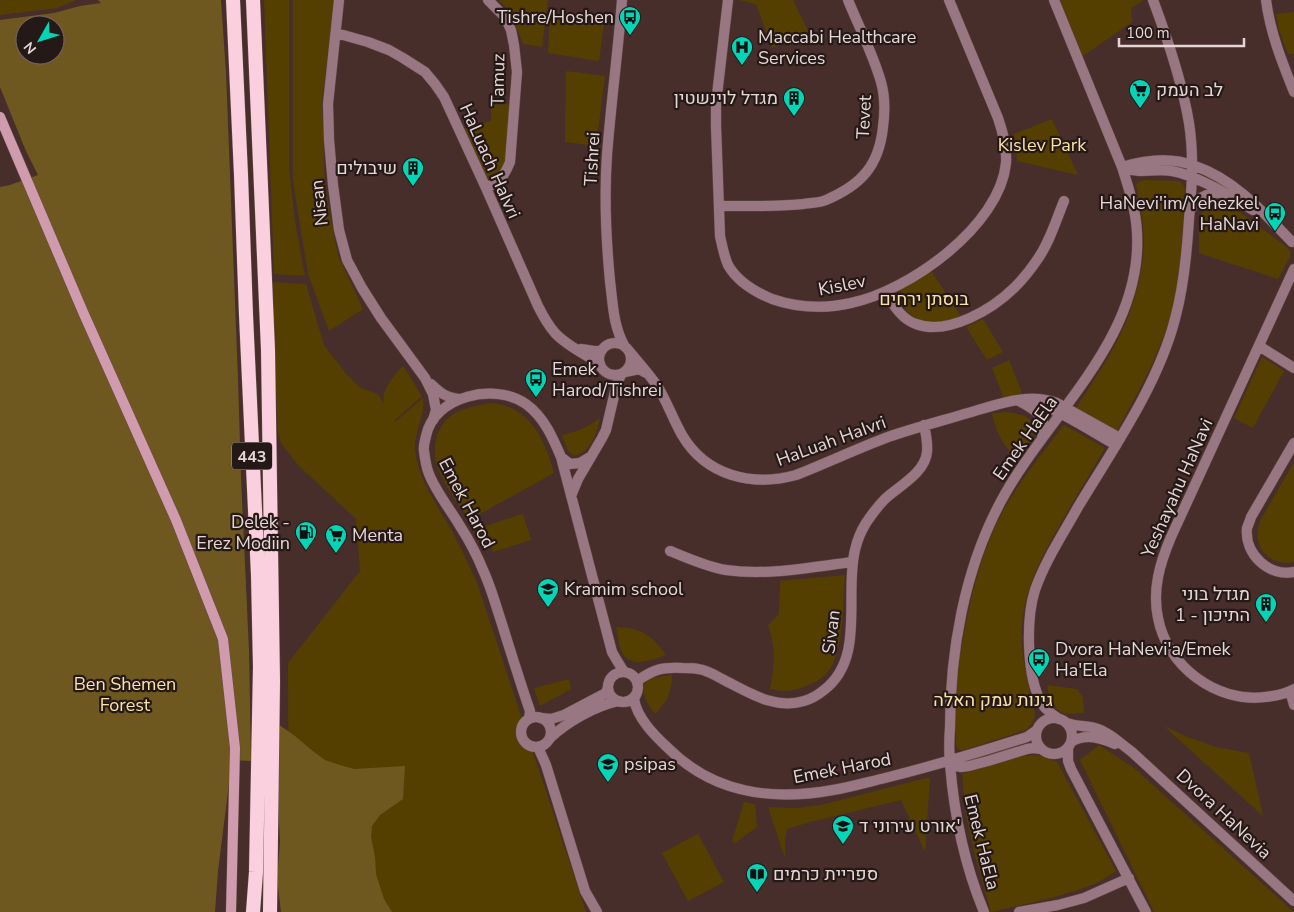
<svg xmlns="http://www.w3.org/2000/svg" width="1294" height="912" font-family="'Nunito Sans',Heebo,sans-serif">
  <rect width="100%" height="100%" fill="#472e2b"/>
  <path fill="#543f00" d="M0 0H76L57 8 0 15Z
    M264 0H289V168L295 222 305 276 274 274Z
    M293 0H334L322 103 325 188 338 255 363 309 329 331 308 274 293 181Z
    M499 0H548L542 47 523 44C517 28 511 12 499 0Z
    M739 0H793L809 33 772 48 756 4Z
    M1060 0H1144L1131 8 1132 22 1083 56Z
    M1294 12V54H1288L1279 30 1276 14Z
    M550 16 604 24 599 61 548 53Z
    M566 71 605 76 596 146 565 142Z
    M510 104C509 118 510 175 493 179 491 180 487 178 485 177L464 128 491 121V105Z
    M1052 119 1078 175 1017 161 1014 134Z
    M1145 180 1179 181 1183 185 1185 189C1182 232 1182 276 1170 318 1158 358 1137 394 1117 431L1076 408C1106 362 1131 327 1141 271 1143 260 1144 249 1144 237 1143 220 1139 201 1136 184L1139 182Z
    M1216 199 1225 201 1284 245 1290 250V257L1278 279 1199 253C1200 237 1195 203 1216 199Z
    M931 271 961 316C952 319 942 324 934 323 929 322 922 321 918 319 907 314 894 299 903 288Z
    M272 282 306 284 324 345 347 375 361 388 378 394 384 404C381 389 393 377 403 366L422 396 394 421H396L423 398C426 416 413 433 415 451 419 481 437 505 452 531 461 548 469 565 477 583L586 912H289L288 663 360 571 356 519 298 465 281 443 278 433Z
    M983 319 1003 352 987 360 966 327Z
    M1262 357 1284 371 1253 428 1234 418Z
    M1009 360 1022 393 1004 398 992 368Z
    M492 403C530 407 545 440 554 473L469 520C459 504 446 488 439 471 430 450 435 425 455 413 467 407 479 405 492 403Z
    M1005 412C1012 413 1026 414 1031 421 1040 433 1024 451 1016 459 1002 442 998 436 992 414Z
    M600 418C596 434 592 451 574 456L568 451 562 435C577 432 588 427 600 418Z
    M1064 425 1105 448C1092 470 1079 492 1066 514 1043 554 1019 595 1022 643 1023 667 1030 691 1035 714 1034 722 1031 725 1026 730L964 750H959L956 746C956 728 955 711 956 693 957 675 960 657 963 640 971 595 982 549 1004 509 1021 479 1043 452 1064 425Z
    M1294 462V562C1268 567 1251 545 1260 521Z
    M523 514 531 540 493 552 485 526Z
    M845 575C843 601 844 654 827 673 822 679 815 682 808 685 793 692 785 692 770 689 775 664 776 650 768 625L779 614 780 581Z
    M616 627C642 628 651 635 666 655 652 660 628 670 621 650 618 643 618 635 616 627Z
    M672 675C671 694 668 700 655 714 648 703 642 698 644 684L651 678Z
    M569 679 571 689 540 706 534 688Z
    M1047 685 1077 689 1083 698 1084 713C1078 713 1069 715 1063 713 1052 708 1049 696 1047 685Z
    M1164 726 1185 736 1216 747 1249 753 1263 816Z
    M1099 745 1134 768 1294 912H1154L1080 760Z
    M1039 755 1057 762 1116 871 1099 882 1081 889 1051 898 991 912 975 856 966 816 962 774 1020 756Z
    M930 777 925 852 901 800 810 822 787 829 785 839V858L768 807 795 808 821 805Z
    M744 802 755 804 757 827 735 843 732 841Z
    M698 834 724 882 688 901 662 853Z"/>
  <path fill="#6f581f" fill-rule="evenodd" d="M98 0H221L226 73 238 379 241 478 249 651 251 761 232 760 218 871 215 912H0V187L10 185 38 175 26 151 0 87V20L54 13 80 6 101 3ZM25 25H55V55H25Z
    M278 724 295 736 314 752 325 760 340 765 354 769 405 766 403 799 380 815 372 826 371 837 375 857 376 874 384 899 392 912H281L277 879 280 842 279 823V761Z"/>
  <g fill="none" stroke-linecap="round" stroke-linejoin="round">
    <g stroke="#644c49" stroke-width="11">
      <path id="minor" d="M339 0 328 104 329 140 333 185 339 230 347 260 362 288 381 318 425 378 433 394 436 410 433 420
        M728 0 716 104V126L720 236C722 245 724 256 728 265 737 281 755 292 772 299 798 308 824 309 851 303 909 291 1000 226 1006 163 1007 147 1003 133 998 118L949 0
        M1266 0C1270 32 1282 62 1294 92
        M336 33 368 42 389 50 403 58 425 72 435 84 444 97 486 188 538 306C543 316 548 325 555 333 567 346 585 354 600 364
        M486 188C500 181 504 177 510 162L517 72 514 45 511 30 505 17 488 0
        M719 206C747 206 775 207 803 204 810 203 819 203 826 200 861 185 879 166 883 127 885 112 885 96 881 82 873 54 859 27 848 0
        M1294 269 1171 537C1160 563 1152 589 1158 618 1167 666 1216 703 1265 697 1275 696 1285 694 1294 689
        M886 291C892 304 901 319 916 324 948 336 993 309 1015 287 1023 279 1031 269 1037 260 1050 242 1056 220 1064 201
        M1259 346 1294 368
        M581 349 594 351H601
        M629 351C639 363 649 374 658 387 667 402 673 419 682 435 706 476 752 487 796 475 827 463 856 449 888 437 914 428 941 421 968 413 997 405 1027 392 1057 403L1120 438
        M625 372 639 369 646 373
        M431 384C440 393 447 398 460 399
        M1030 401C1060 410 1089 430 1116 445
        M1294 443 1251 517C1250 521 1248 525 1247 528 1244 554 1269 577 1294 572
        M670 551C688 558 707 567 726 570 768 576 811 567 853 562
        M637 681C654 669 662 667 683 668 688 668 693 668 698 669 707 670 715 675 722 679 748 692 774 710 804 701 811 699 818 695 824 690 866 658 844 595 855 550 857 541 861 531 866 523 872 514 878 506 885 499 899 486 925 473 927 452 928 443 926 434 924 425
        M1290 691 1294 705
        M541 718 551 719 564 715 602 695 606 693 608 687
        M550 738C567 722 595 706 618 701"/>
    </g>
    <g stroke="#644c49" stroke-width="11">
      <path id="tertiary" d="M622 0C618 52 611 103 607 155 604 197 606 239 610 281 613 304 613 326 625 347
        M1122 167C1145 160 1172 157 1195 166 1234 179 1264 213 1292 242
        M1122 167C1139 175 1154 168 1172 171 1196 175 1231 196 1253 210
        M1191 209C1198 197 1208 192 1222 193
        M599 359a16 16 0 1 1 32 0a16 16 0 1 1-32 0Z
        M1019 401C1035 409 1049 418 1042 438
        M561 457 570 464 580 463 590 457
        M571 496 578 479 602 438 606 430 617 383 621 375
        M608 687a15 15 0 1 1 30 0a15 15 0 1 1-30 0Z
        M636 695 634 699C637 718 654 735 668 748 714 794 772 801 833 790 851 787 868 782 885 778 933 766 980 752 1027 737L1037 730
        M521 732a15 15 0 1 1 30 0a15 15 0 1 1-30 0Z
        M1036 736a18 18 0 1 1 36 0a18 18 0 1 1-36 0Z
        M529 719 530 711C520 682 511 653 502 624 496 606 491 587 483 570 477 555 469 540 460 526 450 509 436 492 429 474 426 467 425 459 424 451 423 446 425 441 426 436 434 396 495 382 526 404 544 417 553 438 561 457L612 652 616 659 624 672
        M1059 719C1053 715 1046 710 1042 704 1026 677 1026 618 1035 590 1045 561 1063 534 1078 507 1113 449 1158 385 1175 319 1184 286 1187 253 1189 219 1192 187 1194 155 1189 123 1182 81 1168 40 1153 0
        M1065 722C1074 727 1085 725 1095 728 1109 732 1121 744 1132 752L1294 901
        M1071 742C1086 733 1100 738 1115 744
        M538 747 546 765 585 891 597 912
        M1068 748V761L1071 769 1146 912
        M949 762 956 766 961 767 969 766 988 761 1027 749 1033 748 1041 749
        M984 912C965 866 954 814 950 764 949 752 949 740 950 728 950 652 964 571 1000 503 1046 416 1143 340 1137 233 1136 210 1129 189 1122 167L1054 0
        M1019 912 1058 905 1084 898 1129 878"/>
    </g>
    <g stroke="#644c49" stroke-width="11">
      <path id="secondary" d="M0 117 83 312 176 520 223 639 235 748 231 912"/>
    </g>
    <g stroke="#644c49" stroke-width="15">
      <path id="trunk" d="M233 0 241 175 246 315 258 575 260 667 256 872 253 912
        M253 0 268 350 273 681 270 912"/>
    </g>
    <use href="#minor" stroke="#997782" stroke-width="10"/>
    <use href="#tertiary" stroke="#997782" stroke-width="10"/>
    <use href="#secondary" stroke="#d19bae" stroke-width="10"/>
    <use href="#trunk" stroke="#facfde" stroke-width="14"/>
  </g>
  <defs>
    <g id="bus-pin" transform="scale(1.125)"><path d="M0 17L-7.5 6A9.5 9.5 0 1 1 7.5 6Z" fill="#04d5b6" stroke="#251918"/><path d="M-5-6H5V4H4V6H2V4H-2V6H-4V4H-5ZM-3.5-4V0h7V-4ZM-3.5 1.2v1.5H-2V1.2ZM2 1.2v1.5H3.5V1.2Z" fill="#111"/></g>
    <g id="hospital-pin" transform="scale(1.125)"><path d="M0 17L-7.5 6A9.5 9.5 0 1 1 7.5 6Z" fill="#04d5b6" stroke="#251918"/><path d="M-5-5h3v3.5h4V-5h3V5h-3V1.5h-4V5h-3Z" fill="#111"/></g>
    <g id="supermarket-pin" transform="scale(1.125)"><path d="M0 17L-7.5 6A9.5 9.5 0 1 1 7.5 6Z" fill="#04d5b6" stroke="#251918"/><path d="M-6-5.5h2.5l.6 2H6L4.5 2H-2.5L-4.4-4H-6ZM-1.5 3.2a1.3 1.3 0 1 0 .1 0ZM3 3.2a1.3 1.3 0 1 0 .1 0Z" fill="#111"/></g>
    <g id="building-pin" transform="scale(1.125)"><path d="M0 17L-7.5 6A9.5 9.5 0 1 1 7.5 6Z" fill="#04d5b6" stroke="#251918"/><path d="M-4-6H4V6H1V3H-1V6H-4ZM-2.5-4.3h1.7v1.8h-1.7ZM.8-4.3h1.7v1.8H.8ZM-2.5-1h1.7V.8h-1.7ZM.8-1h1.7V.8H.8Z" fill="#111"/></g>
    <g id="fuel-pin" transform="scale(1.125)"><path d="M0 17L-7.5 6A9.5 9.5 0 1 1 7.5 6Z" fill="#04d5b6" stroke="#251918"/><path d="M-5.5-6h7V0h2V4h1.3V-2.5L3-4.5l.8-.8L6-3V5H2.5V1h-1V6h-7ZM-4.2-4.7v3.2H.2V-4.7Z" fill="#111"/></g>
    <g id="school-pin" transform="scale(1.125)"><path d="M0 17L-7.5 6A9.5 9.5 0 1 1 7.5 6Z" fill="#04d5b6" stroke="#251918"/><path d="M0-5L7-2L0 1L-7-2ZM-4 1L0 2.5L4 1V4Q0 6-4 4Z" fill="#111"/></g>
    <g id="library-pin" transform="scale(1.125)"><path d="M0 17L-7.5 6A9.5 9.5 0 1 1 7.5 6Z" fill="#04d5b6" stroke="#251918"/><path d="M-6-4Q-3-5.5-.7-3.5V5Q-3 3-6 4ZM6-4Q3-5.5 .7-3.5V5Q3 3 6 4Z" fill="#111"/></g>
  </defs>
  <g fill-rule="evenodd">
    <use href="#bus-pin" x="630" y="17"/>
    <use href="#hospital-pin" x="742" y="47"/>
    <use href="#supermarket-pin" x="1140" y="90"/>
    <use href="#building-pin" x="794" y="98"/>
    <use href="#building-pin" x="413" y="168"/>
    <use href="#bus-pin" x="1275" y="213"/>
    <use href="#bus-pin" x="536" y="379"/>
    <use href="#fuel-pin" x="306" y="532"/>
    <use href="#supermarket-pin" x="336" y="535"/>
    <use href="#school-pin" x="548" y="589"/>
    <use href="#building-pin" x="1266" y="604"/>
    <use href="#bus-pin" x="1039" y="659"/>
    <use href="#school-pin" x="608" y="764"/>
    <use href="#school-pin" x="843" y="826"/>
    <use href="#library-pin" x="757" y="874"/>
  </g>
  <g text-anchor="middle" stroke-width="4.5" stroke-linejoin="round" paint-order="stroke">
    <rect fill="#251918" stroke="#ac9d9b" stroke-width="1" x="232" y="442.5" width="40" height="27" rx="4"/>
    <g font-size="16" font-weight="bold" fill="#e6d6d3">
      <text x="252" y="462">443</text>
    </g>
    <g font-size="18" fill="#e6d6d3" stroke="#251918" text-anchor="start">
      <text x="614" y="23" text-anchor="end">Tishre/Hoshen</text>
      <text x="758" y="43">Maccabi Healthcare<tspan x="758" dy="21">Services</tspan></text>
      <text x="1156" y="96">לב העמק</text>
      <text x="778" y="104" text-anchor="end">מגדל לוינשטין</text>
      <text x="397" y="174" text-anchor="end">שיבולים</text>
      <text x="1259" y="209" text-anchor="end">HaNevi'im/Yehezkel<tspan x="1259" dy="21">HaNavi</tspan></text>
      <text x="552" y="375">Emek<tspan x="552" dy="21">Harod/Tishrei</tspan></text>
      <text x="290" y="528" text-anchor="end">Delek -<tspan x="290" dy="21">Erez Modiin</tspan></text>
      <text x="352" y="541">Menta</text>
      <text x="564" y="595">Kramim school</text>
      <text x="1250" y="600" text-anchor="end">מגדל בוני<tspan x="1250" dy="21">התיכון - 1</tspan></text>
      <text x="1055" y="655">Dvora HaNevi'a/Emek<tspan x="1055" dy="21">Ha'Ela</tspan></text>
      <text x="624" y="770">psipas</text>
      <text x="859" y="832">אורט עירוני ד'</text>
      <text x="773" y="880">ספריית כרמים</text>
    </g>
    <g font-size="18" fill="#e6d6d3" stroke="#251918">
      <text transform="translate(498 80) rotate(-89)" y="6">Tamuz</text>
      <text transform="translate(864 117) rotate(-87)" y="6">Tevet</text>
      <text transform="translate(592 159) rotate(-87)" y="6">Tishrei</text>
      <text transform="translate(490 161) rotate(66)" y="6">HaLuach HaIvri</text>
      <text transform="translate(319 203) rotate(-97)" y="6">Nisan</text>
      <text transform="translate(842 285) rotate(-11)" y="6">Kislev</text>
      <text transform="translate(1025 438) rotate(-55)" y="6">Emek HaEla</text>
      <text transform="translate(831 441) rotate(-20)" y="6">HaLuah HaIvri</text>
      <text transform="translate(1177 488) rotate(-66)" y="6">Yeshayahu HaNavi</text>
      <text transform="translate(467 503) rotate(62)" y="6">Emek Harod</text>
      <text transform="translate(831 632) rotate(-83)" y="6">Sivan</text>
      <text transform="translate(842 768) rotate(-11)" y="6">Emek Harod</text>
      <text transform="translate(1224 814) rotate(43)" y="6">Dvora HaNevia</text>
      <text transform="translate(982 842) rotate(76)" y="6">Emek HaEla</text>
    </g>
    <g font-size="18" fill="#fae1a7" stroke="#251918">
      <text x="1042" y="151">Kislev Park</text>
      <text x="924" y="305">בוסתן ירחים</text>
      <text x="125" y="690">Ben Shemen<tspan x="125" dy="21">Forest</tspan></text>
      <text x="993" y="706">גינות עמק האלה</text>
    </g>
  </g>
  <g transform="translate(40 40) rotate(231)"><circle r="24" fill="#251918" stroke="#726563"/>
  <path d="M0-4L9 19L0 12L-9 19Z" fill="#04d5b6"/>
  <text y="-8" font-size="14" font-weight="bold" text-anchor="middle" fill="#e6d6d3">N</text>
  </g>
  <path d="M1119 38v8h125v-8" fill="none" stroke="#e6d6d3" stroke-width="2.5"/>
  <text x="1126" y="38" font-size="15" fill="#e6d6d3" stroke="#251918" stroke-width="4" paint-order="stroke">100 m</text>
</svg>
